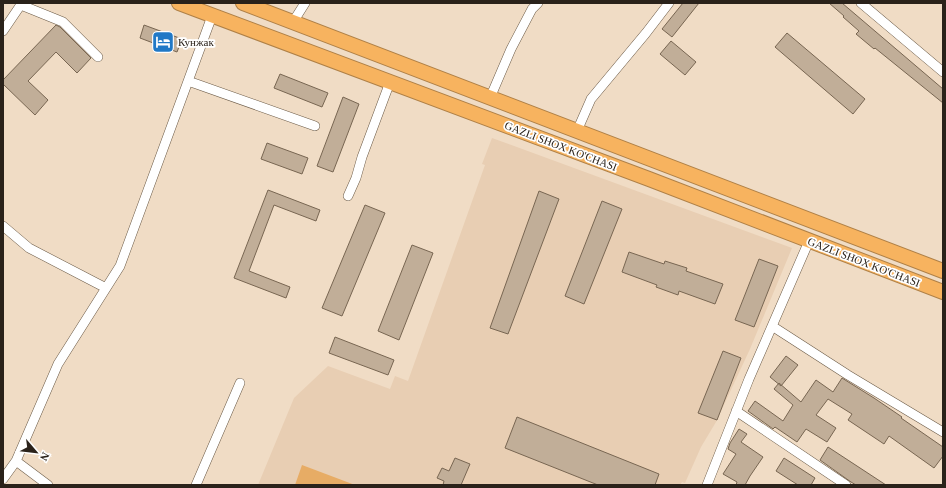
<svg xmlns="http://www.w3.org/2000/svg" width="946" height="488" font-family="'Times New Roman',serif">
  <rect width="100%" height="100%" fill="#f0dcc5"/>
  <path fill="#e8ceb3" d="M492 138 792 248 750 349 716 422 701 447 685 483 682 482 680 485H258L294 398 328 366 390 389 395 376 408 381 485 165 482 164Z"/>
  <path fill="#e7ac65" d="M302 465 355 485H295Z"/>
  <path fill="#c1ae98" stroke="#786652" d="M683 3H699L672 37 662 29Z
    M829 3H842L943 89V103L875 48 874 49 856 34 859 31 843 17 844 16Z
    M56 25 60 27 91 58 77 73 56 52 28 81 48 100 35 115 3 84V80Z
    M144 25 182 39 177 52 140 38Z
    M787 33 865 99 853 114 775 47Z
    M671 41 696 62 685 75 660 54Z
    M280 74 328 93 322 107 274 88Z
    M343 97 359 104 333 172 317 166Z
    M267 143 308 158 302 174 261 159Z
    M268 190 320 210 316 221 274 205 249 271 290 287 286 298 234 278Z
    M539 191 559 199 508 334 490 328Z
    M602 201 622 209 584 304 565 296Z
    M365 205 385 213 342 316 322 308Z
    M412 245 433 253 399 340 378 331Z
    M629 252 664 264 665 261 687 268 686 271 723 284 715 304 679 291 678 295 656 287 657 285 622 272Z
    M759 259 778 266 754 327 735 320Z
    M335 337 394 360 388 375 329 353Z
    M723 351 741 358 717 420 698 413Z
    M786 356 798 365 781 386 770 377Z
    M842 378 874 398 902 417 901 418 943 447V456L934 468 889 436 884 444 848 420 852 414 828 399 816 415 836 428 827 442 806 429 797 442 775 427 773 429 748 411 755 401 783 421 793 405 774 389 779 383 801 402 816 380 833 392Z
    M517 417 659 474 655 485H598L505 448Z
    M739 429 747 434 741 442 763 457 750 476 745 485H736L737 482 723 474 736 454 728 449 730 443Z
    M828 447 886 485H856L851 482 820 460Z
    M455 458 470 464 461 485H443L444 481 437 478 442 468 449 471Z
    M784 458 815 478 811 485H798L776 471Z"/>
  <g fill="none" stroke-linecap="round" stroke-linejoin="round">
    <g stroke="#6b5a46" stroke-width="10">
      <path id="minor" d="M861 3 943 72
        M21 5 63 22 98 57
        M293 22 305 3
        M3 31 22 3
        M188 81 315 126
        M490 98 511 49 532 9 538 3
        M577 131 591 99 646 33 669 3
        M348 196 356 178 362 157 390 82
        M3 226 29 248 106 288
        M772 326 848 375 943 432
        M736 411 846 485
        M16 461 48 485
        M3 479 16 461 58 364 120 266 212 16
        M196 485 240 383
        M707 485 749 379 809 241"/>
    </g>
    <g stroke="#af8047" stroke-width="16">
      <path id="highway" d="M179 3 649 179 943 292
        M243 3 943 271"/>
    </g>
    <use href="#minor" stroke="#fff" stroke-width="9"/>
    <use href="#highway" stroke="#f7b35f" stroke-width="14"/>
  </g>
  <defs>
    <g id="hotel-square" transform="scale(1.15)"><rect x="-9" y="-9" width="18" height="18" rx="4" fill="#2078c6" stroke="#fff"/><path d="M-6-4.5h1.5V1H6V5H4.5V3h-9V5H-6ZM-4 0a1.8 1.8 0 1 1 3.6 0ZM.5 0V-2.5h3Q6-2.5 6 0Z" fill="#fff"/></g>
  </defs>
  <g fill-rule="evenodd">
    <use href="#hotel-square" x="163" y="42"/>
  </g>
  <g text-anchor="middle" stroke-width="3.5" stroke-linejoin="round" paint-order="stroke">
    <g font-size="11" fill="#2a221a" stroke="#fff" text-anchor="start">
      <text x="178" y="46">Кунжак</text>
    </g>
    <g font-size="11" fill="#2a221a" stroke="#fff">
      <text transform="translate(561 146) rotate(21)" y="4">GAZLI SHOX KO'CHASI</text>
      <text transform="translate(864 262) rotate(21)" y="4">GAZLI SHOX KO'CHASI</text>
    </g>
  </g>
  <rect width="946" height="488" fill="none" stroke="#2a221a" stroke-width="8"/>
  <g transform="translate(36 452) rotate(118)" stroke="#ffffff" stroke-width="3" paint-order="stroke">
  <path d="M0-3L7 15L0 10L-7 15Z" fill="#2a221a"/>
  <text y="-6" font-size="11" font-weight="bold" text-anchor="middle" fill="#2a221a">N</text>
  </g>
</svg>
